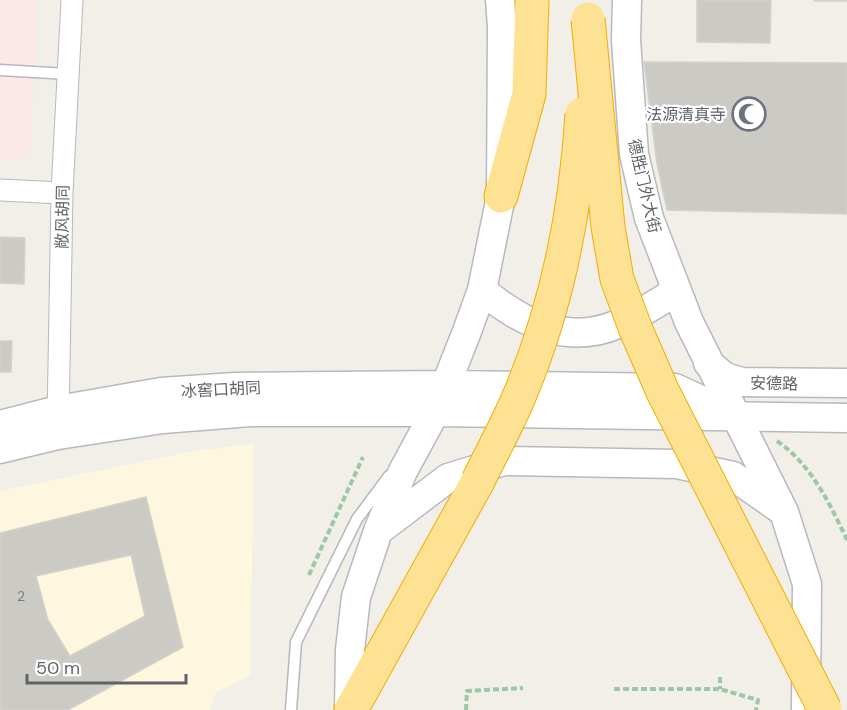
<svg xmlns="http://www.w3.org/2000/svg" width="847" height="710" font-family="'DM Sans','Noto Sans SC',sans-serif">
  <rect width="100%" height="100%" fill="#f1efe8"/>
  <path fill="#fef7e0" d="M254 444 250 675 215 693 211 710H0V491L194 451Z"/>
  <path fill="#fce8e6" d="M0 0H37L30 152 22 158 10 160 0 159Z"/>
  <path fill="#cccac5" stroke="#d6d1c6" stroke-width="1.5" fill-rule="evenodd" d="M697 0H771L770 43 697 42Z
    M814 0H847V1H814Z
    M644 62 847 63V214L667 210 657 164Z
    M0 237 25 238 24 284 0 283Z
    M0 341H12L11 372H0Z
    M146 497 183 647 68 710H0V533ZM131 555 145 616 70 656 48 620 36 576Z"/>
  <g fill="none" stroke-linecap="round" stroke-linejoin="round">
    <g stroke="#b5b8bc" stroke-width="13">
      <path id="lane" d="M0 70 68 74
        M291 710 296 642 357 519 389 476"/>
    </g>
    <g stroke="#b5b8bc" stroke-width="23">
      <path id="street" d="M0 190 62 193
        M58 422 62 193 72 0"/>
    </g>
    <g stroke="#b6babf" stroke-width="31">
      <path id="secondary" d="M627 0 626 40 634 154 649 218 689 322 784 512 807 584 806 710
        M482 290C521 323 567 346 618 324 638 316 657 303 675 292
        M708 363 725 377 742 382 847 383
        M0 425 58 410 161 392 235 387 446 385 675 388 729 413
        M0 449 58 435 163 419 250 412H435L847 418
        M378 531 448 478 504 461 677 464 733 476 780 509
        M349 710 350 650 356 597 378 531 403 471 435 412 466 334 482 290 501 196 502 27 500 0"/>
    </g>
    <g stroke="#f9ab00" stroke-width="35">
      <path id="highway" d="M501 196 529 94 532 0
        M351 710 478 481"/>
    </g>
    <path stroke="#9cc7a9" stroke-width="4" stroke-dasharray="6 3" stroke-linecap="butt" d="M777 441C811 464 830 504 847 540
      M309 575 363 457
      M720 677V689
      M614 689H720L758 700 756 710
      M466 710 467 691 523 688"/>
    <use href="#lane" stroke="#fff" stroke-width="10"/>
    <use href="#street" stroke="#fff" stroke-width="21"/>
    <use href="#secondary" stroke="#fff" stroke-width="28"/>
    <use href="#highway" stroke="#fde293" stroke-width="33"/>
    <g stroke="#f9ab00" stroke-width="35" stroke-linecap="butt">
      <path id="highway-bridge" d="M588 19 608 227 617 279 636 330 663 392 825 710
        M478 481C491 454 506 427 518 399 557 308 576 212 582 114"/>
    </g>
    <use href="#highway-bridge" stroke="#fde293" stroke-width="33"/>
  </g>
  <defs>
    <g id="mosque-ring" transform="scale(1.725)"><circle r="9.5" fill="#fff" stroke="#6b7280" stroke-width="1.5"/><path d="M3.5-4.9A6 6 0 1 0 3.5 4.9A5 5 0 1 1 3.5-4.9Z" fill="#6b7280"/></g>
  </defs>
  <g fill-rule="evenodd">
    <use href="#mosque-ring" x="749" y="114"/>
  </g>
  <g text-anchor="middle" stroke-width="4.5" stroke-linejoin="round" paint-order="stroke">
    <g font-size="14" fill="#7a7d7f">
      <text x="21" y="601">2</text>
    </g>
    <g font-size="16" fill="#5b616d" stroke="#fff" text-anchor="end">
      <text x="726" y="120">法源清真寺</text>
    </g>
    <g font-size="16" fill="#5f6368" stroke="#fff">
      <text transform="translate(645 186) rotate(77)" y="6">德胜门外大街</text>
      <text transform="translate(62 217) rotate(-89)" y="6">敞风胡同</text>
      <text transform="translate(774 383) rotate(1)" y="6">安德路</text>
      <text transform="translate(221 389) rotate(-3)" y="6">冰窖口胡同</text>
    </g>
  </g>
  <path d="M27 674v9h159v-9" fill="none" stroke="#5f6368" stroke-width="3"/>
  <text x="36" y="674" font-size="18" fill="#5f6368" stroke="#ffffff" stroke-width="4.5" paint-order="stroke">50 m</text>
</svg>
